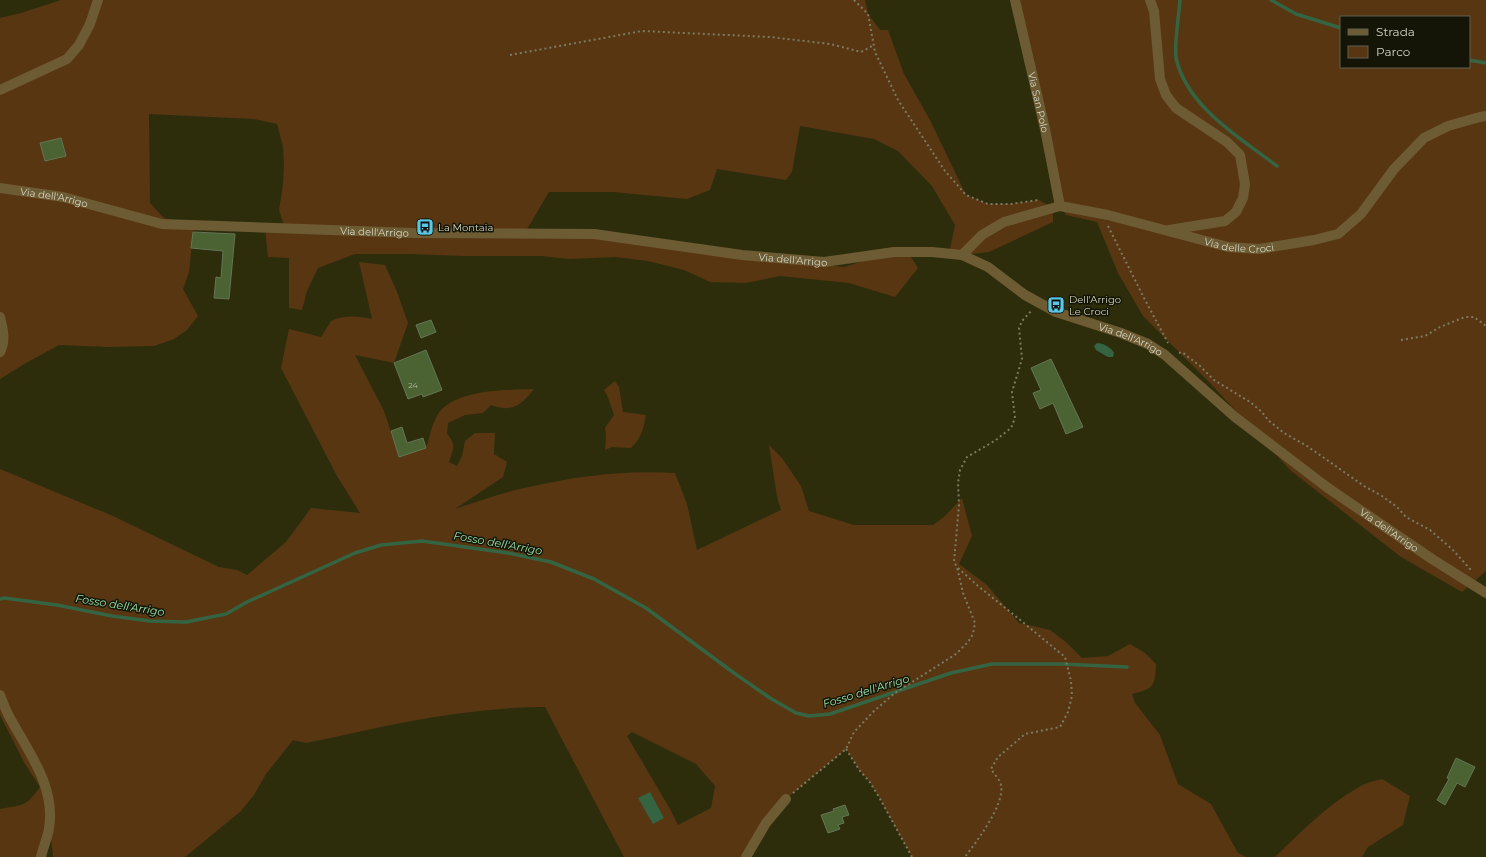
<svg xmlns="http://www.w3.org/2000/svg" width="1486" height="857" font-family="Montserrat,sans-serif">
  <rect width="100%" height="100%" fill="#2d2d0c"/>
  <path fill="#583612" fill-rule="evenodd" d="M61 0H865L868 14 880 30H888L904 74 930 120 966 195 988 204H1011L1039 200 1053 208V222L989 252 962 255 949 254 955 225 932 186 898 151 874 139 800 126 792 172 786 180 717 169 710 190 687 199 613 192H549L523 236H580L729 256 844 267 887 254 911 257 918 268 895 297 849 283 780 276 746 283 710 282 684 270 648 261 616 257 569 259 542 256H463L410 254H355L318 268 307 291 302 310 289 308V258L268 257 265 228H285L279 210 283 185 284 164 283 147 277 124 254 119 149 114 150 203 164 218 194 225 189 272 183 289 198 316 187 330 174 339 154 346 109 347 59 345 26 363 0 379V18L21 13Z
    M1015 0H1486V571L1462 592 1401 557 1290 470 1211 384 1143 316 1118 273 1097 222 1066 215 1060 206ZM1341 17H1469V67H1341Z
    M359 262 385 265 397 292 408 323 394 363 355 355 384 411 399 456 426 448C430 437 431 426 437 416 452 389 507 390 534 389 521 405 513 413 491 405L483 413 465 415 448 423 447 434C457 445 453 449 449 462L457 466 462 456 465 441 475 433H495L494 454 507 462 503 477 455 509C479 501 504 492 529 487 577 476 625 470 675 473L687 504 697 550 781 510 777 497 769 445 782 458 801 486 809 511 854 525H933L944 517 962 498 972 536 959 564 987 585 1019 623 1050 630 1066 642 1082 658 1108 656 1130 644 1145 653 1156 664C1155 686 1154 689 1132 694L1135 703 1160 735 1178 784 1211 804 1238 853 1246 857H912L879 797 869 781 860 771 846 749 786 799 746 857H624L545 707C464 707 385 726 306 743L293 740 266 774 254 795 241 811 185 857H53L50 829 41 857H0V809C24 804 25 808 40 787L25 764 0 715V469L113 516 219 567 237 570 247 575 286 542 311 508 360 513 337 476 281 368 289 329 321 337 331 321C345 315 357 316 372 319ZM632 732 696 764 715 786 711 808 678 825 670 809 627 736Z
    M615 381 619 387 623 412 646 415C643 430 642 437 631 448L612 447 605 450 606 436 605 428 614 415 607 395 604 390Z
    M1382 779 1410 796 1403 825 1368 847 1362 857H1275C1301 832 1327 805 1359 787 1365 783 1375 781 1382 779Z"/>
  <path fill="#356443" d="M1097 343C1103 343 1112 348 1114 353L1113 357H1108L1096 350 1094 346Z
    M650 792 664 818 653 824 638 798Z"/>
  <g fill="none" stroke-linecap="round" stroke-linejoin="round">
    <path stroke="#356443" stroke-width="3.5" d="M1180 0C1179 14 1174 45 1176 58 1187 107 1240 138 1277 166
      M1271 0 1296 14 1341 28
      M1469 60 1486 63
      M0 599 4 598 57 605 112 616 150 621 186 622 226 614 247 602 355 553 381 545 422 541 508 553 551 562 594 579 646 608 734 673 770 698 796 713 809 716 830 714 951 673 992 664H1061L1127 667"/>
  </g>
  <path fill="#4b6233" stroke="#657556" d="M61 138 66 156 45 161 40 143Z
    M193 232 235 234 229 299 214 298 216 277 221 278 223 251 191 248Z
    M431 320 436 332 421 338 416 325Z
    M426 350 442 390 423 397 422 394 408 399 394 363Z
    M1051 359 1083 427 1066 434 1053 403 1040 409 1033 393 1041 390 1031 368Z
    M402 427 407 443 423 438 426 448 399 457 391 431Z
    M1456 758 1475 767 1465 787 1457 783 1445 805 1437 800 1449 779 1447 778Z
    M845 805 849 815 842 817 844 823 838 825 840 829 828 833 821 815 834 811 833 809Z"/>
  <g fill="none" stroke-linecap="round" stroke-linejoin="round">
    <path stroke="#7b7b61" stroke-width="2" stroke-dasharray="2 3" stroke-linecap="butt" d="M854 0 868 14 875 52 898 100 945 171 966 195 988 204H1011L1038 200
      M510 55 642 31 770 37 830 44 861 52 874 45
      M1108 226 1144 298 1168 343
      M1401 340 1425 336 1440 327 1465 317H1474L1486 326
      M1179 353 1182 352 1200 366 1214 380 1250 402 1262 412 1268 420 1284 433 1307 446 1364 486 1382 496 1397 507 1406 517 1430 530 1452 549 1471 570
      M958 568 978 586 1019 619 1065 657 1071 681 1072 696 1068 712 1060 727 1025 734 998 757 991 769C994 774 1000 780 1001 785 1005 805 976 842 965 857
      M846 749 860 771 869 781 879 797 912 857
      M793 793 846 749 854 732 875 710 895 693 956 654 968 642 973 634 975 623 963 593 957 567 954 562 959 505 958 483 960 470 967 457 996 440 1011 428 1015 418 1012 392 1022 359 1019 328 1022 321 1032 310"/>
    <g stroke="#6d5b33" stroke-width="10">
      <path id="s1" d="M1015 0 1045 129 1060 206"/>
      <path d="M1150 0 1154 11 1160 79 1166 95 1176 108 1227 142 1240 155 1245 184 1243 198 1236 212 1225 221 1169 230"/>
      <path d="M0 90 67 59 79 45 90 24 98 0"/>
      <path id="s2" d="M0 188 63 197 162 224 413 233 594 234 742 255 824 262 894 252H932L962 255 988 267 1025 295 1056 312 1121 333 1148 344 1165 355 1235 417 1328 488 1432 559 1486 593"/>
      <path id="s3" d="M962 255 982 235 1004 222 1060 206 1108 215 1228 247 1259 249 1314 240 1338 234 1361 214 1394 169 1424 138 1448 126 1480 117 1486 116"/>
      <path d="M0 317C3 329 6 341 0 352"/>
      <path d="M0 695C3 703 6 711 10 718 28 751 56 787 49 828 48 837 43 847 41 857"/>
      <path d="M746 857 766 823 786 799"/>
    </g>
  </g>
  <defs>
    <g id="bus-square" transform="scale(0.9)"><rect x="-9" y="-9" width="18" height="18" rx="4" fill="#5ac8e5" stroke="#141407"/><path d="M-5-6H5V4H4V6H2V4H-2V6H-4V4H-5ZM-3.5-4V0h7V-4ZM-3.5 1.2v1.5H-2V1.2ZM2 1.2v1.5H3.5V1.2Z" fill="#111"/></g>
  </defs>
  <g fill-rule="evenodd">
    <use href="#bus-square" x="425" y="227"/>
    <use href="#bus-square" x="1056" y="305"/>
  </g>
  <g text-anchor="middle" stroke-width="3" stroke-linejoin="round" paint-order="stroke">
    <g font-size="8" fill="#b1b89e">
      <text x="413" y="388">24</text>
    </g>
    <g font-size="10" fill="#d3d4c1" stroke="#141407">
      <text dy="4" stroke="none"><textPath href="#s1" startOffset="105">Via San Polo</textPath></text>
      <text dy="4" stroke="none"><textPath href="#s2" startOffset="55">Via dell'Arrigo</textPath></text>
      <text dy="4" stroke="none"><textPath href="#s2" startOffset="379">Via dell'Arrigo</textPath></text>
      <text dy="4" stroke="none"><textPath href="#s3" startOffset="296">Via delle Croci</textPath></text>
      <text dy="4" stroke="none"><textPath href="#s2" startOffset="799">Via dell'Arrigo</textPath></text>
      <text dy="4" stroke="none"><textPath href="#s2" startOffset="1159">Via dell'Arrigo</textPath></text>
      <text dy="4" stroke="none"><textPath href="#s2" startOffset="1482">Via dell'Arrigo</textPath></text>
    </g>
    <g font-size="10" fill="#d3d4c1" stroke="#141407" text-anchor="start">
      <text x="438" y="231">La Montaia</text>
      <text x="1069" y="303">Dell'Arrigo<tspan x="1069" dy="12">Le Croci</tspan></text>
    </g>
    <g font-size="11" font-style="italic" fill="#98e2ac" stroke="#141407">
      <text transform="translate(498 543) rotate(10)" y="4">Fosso dell'Arrigo</text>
      <text transform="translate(120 605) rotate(9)" y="4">Fosso dell'Arrigo</text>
      <text transform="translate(866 691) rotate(-17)" y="4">Fosso dell'Arrigo</text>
    </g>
  </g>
  <rect x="1340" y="16" width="130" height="52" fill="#141407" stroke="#606151"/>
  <rect x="1348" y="29" width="20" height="6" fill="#6d5b33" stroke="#606151"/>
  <text x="1376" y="36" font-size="12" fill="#d3d4c1">Strada</text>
  <rect x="1348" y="46" width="20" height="12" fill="#583612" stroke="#606151"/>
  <text x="1376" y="56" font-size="12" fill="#d3d4c1">Parco</text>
</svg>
